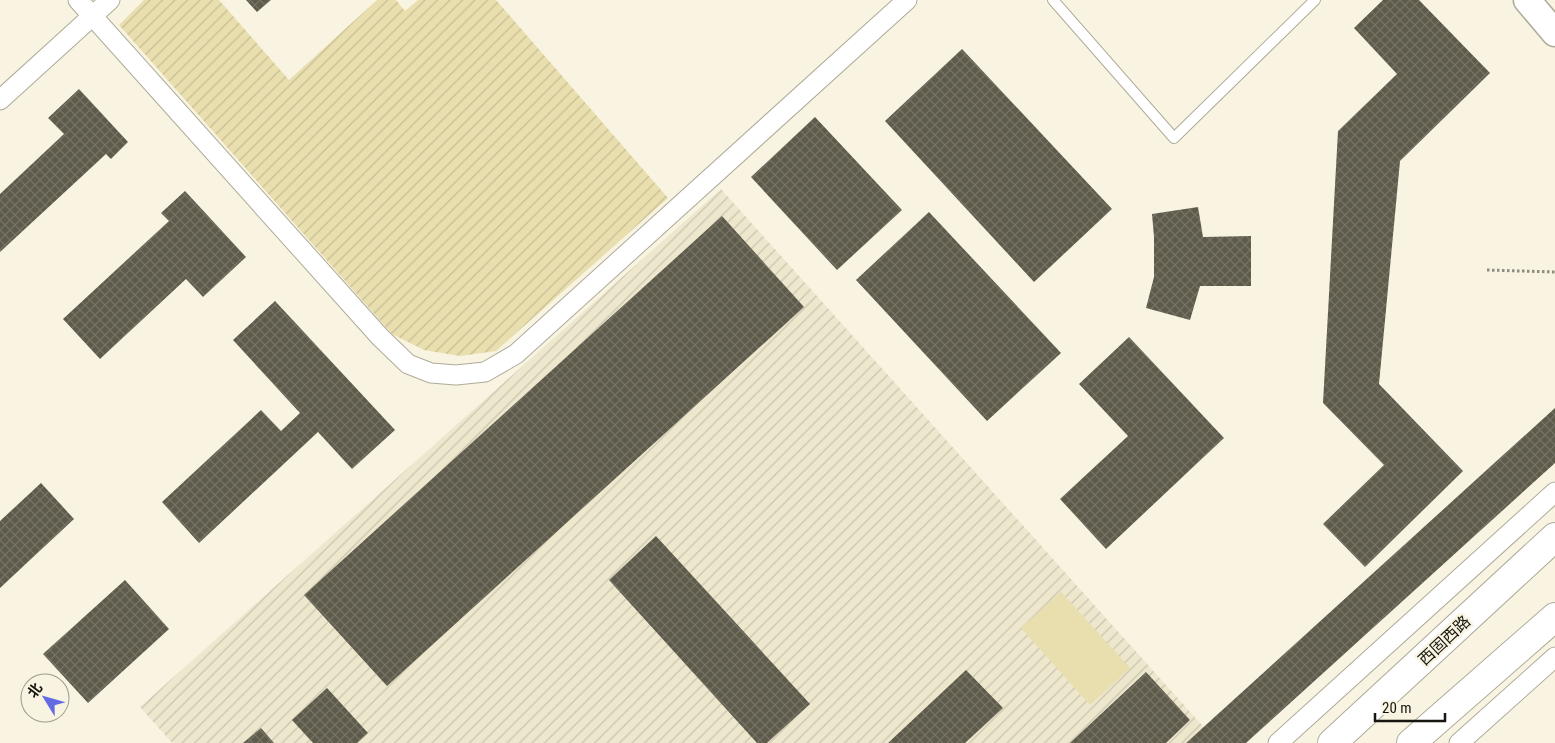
<svg xmlns="http://www.w3.org/2000/svg" width="1555" height="743" font-family="'Roboto Condensed','Noto Sans SC',sans-serif">
  <defs>
    <pattern id="industrial-furrows" width="10" height="10" patternUnits="userSpaceOnUse" patternTransform="scale(1.25)"><rect width="10" height="10" fill="#ede7cd"/><path d="M-1 1l2-2M0 10L10 0M9 11l2-2" fill="none" stroke="#cac5af"/></pattern>
    <pattern id="garden-furrows" width="10" height="10" patternUnits="userSpaceOnUse" patternTransform="scale(1.25)"><rect width="10" height="10" fill="#e9deae"/><path d="M-1 1l2-2M0 10L10 0M9 11l2-2" fill="none" stroke="#c7be94"/></pattern>
    <pattern id="building-cross-hatch" width="8" height="8" patternUnits="userSpaceOnUse" patternTransform="scale(1.25)"><rect width="8" height="8" fill="#5e5b4b"/><path d="M0 0l8 8M0 8l8-8" fill="none" stroke="#757266"/></pattern>
  </defs>
  <rect width="100%" height="100%" fill="#f8f4e1"/>
  <path fill="url(#industrial-furrows)" d="M721 189 1218 743H172L140 707Z"/>
  <path fill="url(#garden-furrows)" d="M144 0H219L289 80 377 0H396L405 11 418 0H496L668 198 496 351 460 356 424 350 392 334 119 25Z"/>
  <path fill="#e9deae" d="M1061 592 1130 668 1090 705 1021 628Z"/>
  <path fill="url(#building-cross-hatch)" d="M246 0H271L257 12Z
    M1383 0H1419L1490 73 1400 161 1379 384 1463 471 1365 567 1323 524 1384 465 1323 403 1338 131 1397 74 1354 28Z
    M962 49 1112 209 1034 282 885 121Z
    M79 89 128 142 111 159 106 154 0 252V194L64 134 48 118Z
    M815 117 902 210 837 270 751 177Z
    M185 191 246 257 203 297 186 279 100 359 63 319 169 221 161 213Z
    M1198 207 1203 237 1251 236V286H1200L1190 320 1146 308 1154 277V237L1152 214Z
    M929 212 1061 353 987 421 856 280Z
    M722 216 804 307 387 686 304 595Z
    M275 301 395 430 352 469 318 432 199 543 162 502 261 410 281 431 300 413 233 340Z
    M1129 337 1224 438 1106 549 1060 499 1128 436 1079 384Z
    M1555 408V463L1246 743H1186Z
    M41 483 74 519 0 588V521Z
    M656 536 810 704 767 743H757L609 580Z
    M125 580 169 629 88 703 43 654Z
    M966 670 1003 708 965 743H888Z
    M1146 672 1190 720 1166 743H1070Z
    M327 688 368 733 357 743H313L292 720Z
    M261 728 274 743H243Z"/>
  <g fill="none" stroke-linecap="round" stroke-linejoin="round">
    <g stroke="#afab9a" stroke-width="12">
      <path id="lane" d="M1053 0 1174 138 1315 0"/>
    </g>
    <g stroke="#afab9a" stroke-width="21">
      <path id="street" d="M78 0 380 337 408 364 431 373 456 375 485 372 516 354 907 0
        M0 100 110 0
        M1278 743 1555 492
        M1459 743 1555 657"/>
    </g>
    <g stroke="#afab9a" stroke-width="29">
      <path id="secondary" d="M1527 0 1555 33"/>
    </g>
    <g stroke="#afab9a" stroke-width="30">
      <path id="primary" d="M1332 743 1555 537
        M1411 743 1555 617"/>
    </g>
    <path stroke="#8f8c7f" stroke-width="3" stroke-dasharray="2.5 2.5" stroke-linecap="butt" d="M1487 270 1555 272"/>
    <use href="#lane" stroke="#fff" stroke-width="10"/>
    <use href="#street" stroke="#fff" stroke-width="19"/>
    <use href="#secondary" stroke="#fff" stroke-width="26"/>
    <use href="#primary" stroke="#fff" stroke-width="28"/>
  </g>
  <g text-anchor="middle" stroke-width="5" stroke-linejoin="round" paint-order="stroke">
    <g font-size="16" fill="#16150f" stroke="#f8f4e1">
      <text transform="translate(1444 640) rotate(-43)" y="6">西固西路</text>
    </g>
  </g>
  <g transform="translate(45 698) rotate(307)"><circle r="24" fill="#f8f4e1" stroke="#9e9b8d"/>
  <path d="M0-4L9 19L0 12L-9 19Z" fill="#636ae3"/>
  <text y="-8" font-size="14" font-weight="bold" text-anchor="middle" fill="#16150f">北</text>
  </g>
  <path d="M1375 713v8h70v-8" fill="none" stroke="#16150f" stroke-width="2.5"/>
  <text x="1382" y="713" font-size="15" fill="#16150f" stroke="#f8f4e1" stroke-width="4" paint-order="stroke">20 m</text>
</svg>
